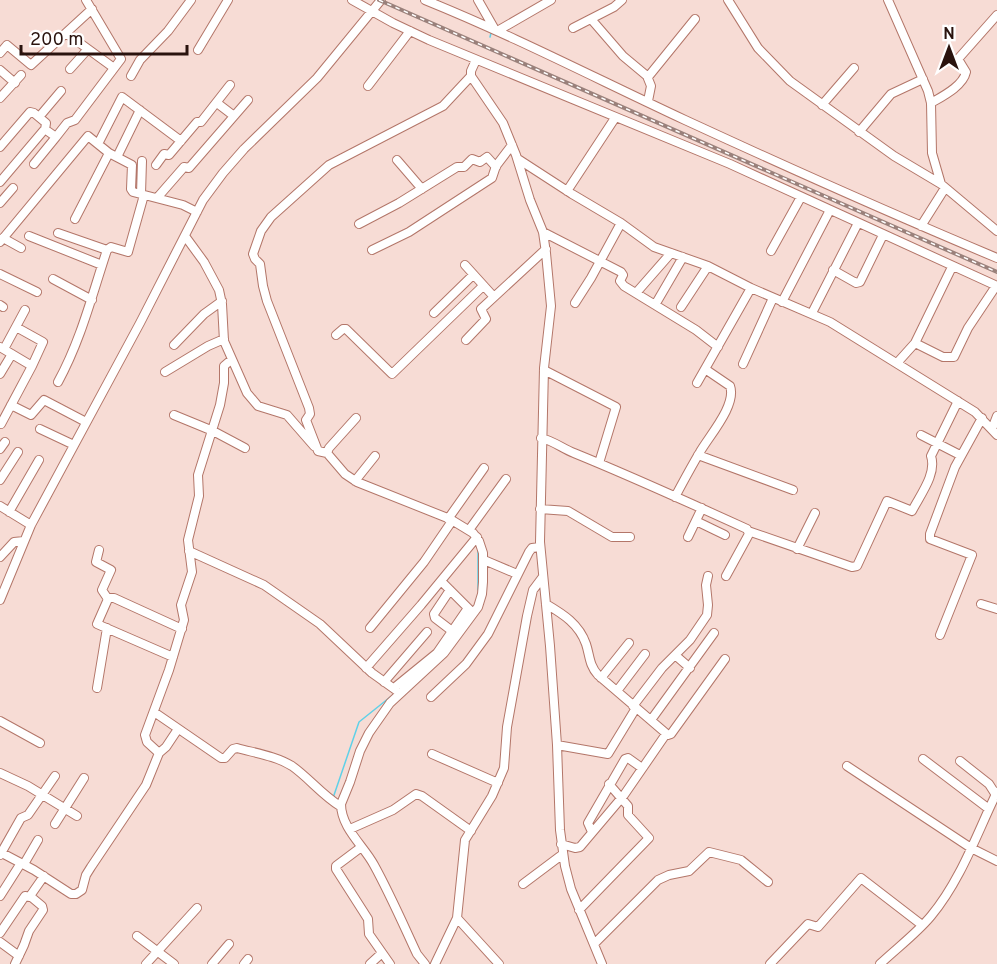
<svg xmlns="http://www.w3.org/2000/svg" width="997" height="964" font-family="Overpass,sans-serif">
  <rect width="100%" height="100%" fill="#f7dcd5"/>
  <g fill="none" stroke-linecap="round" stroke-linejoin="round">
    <path stroke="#5fd1e8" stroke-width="1.5" d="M490 37 491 33
      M454 100 463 90
      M258 277 262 299
      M478 590V550
      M333 798 359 722 394 694
      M349 835 356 846"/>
    <g stroke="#b37669" stroke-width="10">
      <path id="minor" d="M352 0 393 23 429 40 730 164 997 286
        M425 0C514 36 599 80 685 120 789 168 892 214 997 258
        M478 0 494 28
        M728 0 758 48 790 81 894 156 941 184 997 231
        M888 0 928 91 931 103 932 153 941 184
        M591 19 623 56 647 76 651 86 648 101
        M573 28 614 7 622 0
        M499 30 551 0
        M66 33 114 68
        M198 50 228 0
        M0 53 7 45 31 65 92 9
        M476 60 471 71V76L503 123 516 155 530 200 543 232 546 253 551 306 544 368 540 542 550 646 557 745 560 830 565 866 571 889 602 964
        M70 69 88 49
        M0 70 15 83
        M131 76 140 60 168 31 191 0
        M648 77 695 19
        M368 86 410 31
        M0 98 21 75
        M217 103 234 116
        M931 103C943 96 963 86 966 72L958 59 997 15
        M822 105 854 68
        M39 117 61 91
        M859 132 891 94 923 79
        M98 144 122 97 181 141
        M0 147 30 112 34 113 46 123 45 130
        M117 157 140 110
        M518 159 572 194 621 223 654 247 708 266 751 288 830 322 975 412 997 435
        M397 160 422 189
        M34 164 56 137
        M156 165 164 154 169 155 197 122H201L230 85
        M0 182 44 130H46L56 137 67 123 75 120 121 59 86 0
        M567 191 615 118
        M141 194 142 161
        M157 198 184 167 189 168 248 100
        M0 203 13 188
        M75 219 109 153
        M359 224 399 203 457 167H464L472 159 480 162 487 157 496 167
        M921 226 945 188
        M543 232 621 272 623 275 620 281 624 286 696 330 718 347
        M58 233 107 250
        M29 236 102 265
        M185 236 204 262 219 290 222 304 224 341 247 393 258 406 287 415 314 446
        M3 238 21 248
        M0 242 88 136 109 153 132 165 131 189 133 192 183 205 197 212
        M372 250 409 232 492 178 496 166 512 145
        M771 251 801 197
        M465 265 494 297
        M833 270 856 283 860 282 883 235
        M0 274 37 292
        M53 279 92 300
        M636 293 671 253
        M782 302 830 210
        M575 303 591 278 621 223
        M0 305 3 307
        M655 305 683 257
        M681 307 708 266
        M434 313 473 275
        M812 313 858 223
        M16 327 43 342 32 366
        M336 335 343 329H346L392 374 483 286
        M466 340 486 319 481 309 546 249
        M915 343 943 357H954L968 328 996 286
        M174 345 204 314 222 301
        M0 347 32 366 1 424
        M4 349 25 310
        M897 363 915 343 952 267
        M743 364 773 298
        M544 370 616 407 599 463
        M165 372 208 346 224 339
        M0 374 12 354
        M58 382C81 340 92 295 107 250L111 247 128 252 144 195
        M697 383 751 288
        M11 405 31 415 44 400 86 422
        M174 415 213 431 245 448
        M40 429 74 445
        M992 429 997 416
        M921 435 960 455
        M541 438C554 441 563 449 574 453 633 477 690 503 747 529L749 534 726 576
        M0 449 5 442
        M327 453 329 448 356 418
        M698 455 793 490
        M0 480 18 452
        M355 481 375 456
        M675 497C683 482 691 467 700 452 709 436 737 405 730 386L705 369
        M0 506 31 525
        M540 509 568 511 612 537H630
        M9 512 39 460
        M448 519 484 468
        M696 521 725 535
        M469 530 506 479
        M748 531 852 567 857 566 887 501 912 511C920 495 937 474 931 456L958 401
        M688 537 702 508
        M797 549 815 513
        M99 550 96 562 111 570 102 590 108 599 97 624 173 657
        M189 551 264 585 320 624 372 673 400 693
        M0 557 14 542 24 541
        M484 560 517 574
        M441 581 471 611
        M450 590 434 614 435 618 452 631
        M107 598H114L182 629
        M0 600 31 525 140 323 203 200 223 173 244 149 317 78 381 0
        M546 604C563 614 579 624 586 644 590 656 589 665 598 675L668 735 671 734 725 659
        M981 604 997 609
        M370 628 424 562 452 521
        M940 635 972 555 930 539V534L955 467 982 418
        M675 655 690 668
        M366 668 421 605 477 537
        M601 678 629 643
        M384 682 427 632
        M97 688 107 628
        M394 688 437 653 468 608
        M617 691 645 654
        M431 697 466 664 488 634 529 552 532 548 540 547
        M633 706 662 668 690 640 707 615 708 605 706 585 708 576
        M154 712 221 758H225L233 749 237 748C255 753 276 756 292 766 309 778 322 795 340 806
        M651 720 714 633
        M0 721 40 743
        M557 745 608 754 636 708
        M159 753 166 747 178 729
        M432 754 498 783
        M923 759 989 809
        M960 761 989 784 996 795
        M847 766 971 848 997 861
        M0 773 28 786 77 816
        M55 824 84 778
        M350 829 393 810 416 794 422 796 471 831
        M592 832 588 823 625 759 628 758 642 768
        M561 844 575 848 580 847 624 795 666 734
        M360 848 336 866V869L368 919 369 934 390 964
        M0 852 34 870 71 894H76L82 890 86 875 91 867 146 785 159 753 147 742 145 735 169 670 184 620 181 605 192 572 188 540 199 496 198 475 220 405 224 383V366L231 360
        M0 855 21 818 28 815 55 776
        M24 864 38 840
        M523 884 563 854
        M0 896 21 863
        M579 910 649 838 628 815V806L609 784
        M457 918 499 964
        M0 933 25 896 30 897
        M137 936 174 964
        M0 942 19 956
        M595 943 658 880 669 875 689 871 709 852 741 860 768 882
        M15 964 24 945 29 931 43 910 42 906 30 896 44 876
        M146 964 197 908
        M212 964 229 944
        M244 964 248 959
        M370 964 382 953
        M425 964 417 954C403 924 390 894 374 865 364 846 341 828 341 804L350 782 360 751 369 733 390 703 444 653 478 607 482 594 483 582V553L479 541 473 533 450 519 357 482 345 474 327 453 318 451 306 420 310 414 309 408 267 301 263 286 260 264 255 259 253 254 261 231 271 217 329 165 443 106 471 76
        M435 964 457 918 465 840 492 796 504 768 507 727 527 616 533 590 542 578
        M770 964 808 924 818 927 861 878 922 925
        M880 964C897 948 917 933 931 916 961 880 977 833 997 792"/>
    </g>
    <use href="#minor" stroke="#fff" stroke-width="8"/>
    <g stroke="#9a817b" stroke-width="4">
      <path id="rail" d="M379 0 997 272"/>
    </g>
    <use href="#rail" stroke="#fff" stroke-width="1.5" stroke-dasharray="4.5" stroke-linecap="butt"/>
  </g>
  <g transform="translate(949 48)" stroke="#ffffff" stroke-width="4.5" paint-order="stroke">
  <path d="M0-4.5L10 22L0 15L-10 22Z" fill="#2a130e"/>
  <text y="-9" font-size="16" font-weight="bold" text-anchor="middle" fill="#2a130e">N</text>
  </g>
  <path d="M21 45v9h166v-9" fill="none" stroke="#2a130e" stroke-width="3"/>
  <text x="30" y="45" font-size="18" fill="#2a130e" stroke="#ffffff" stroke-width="4.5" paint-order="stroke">200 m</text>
</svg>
